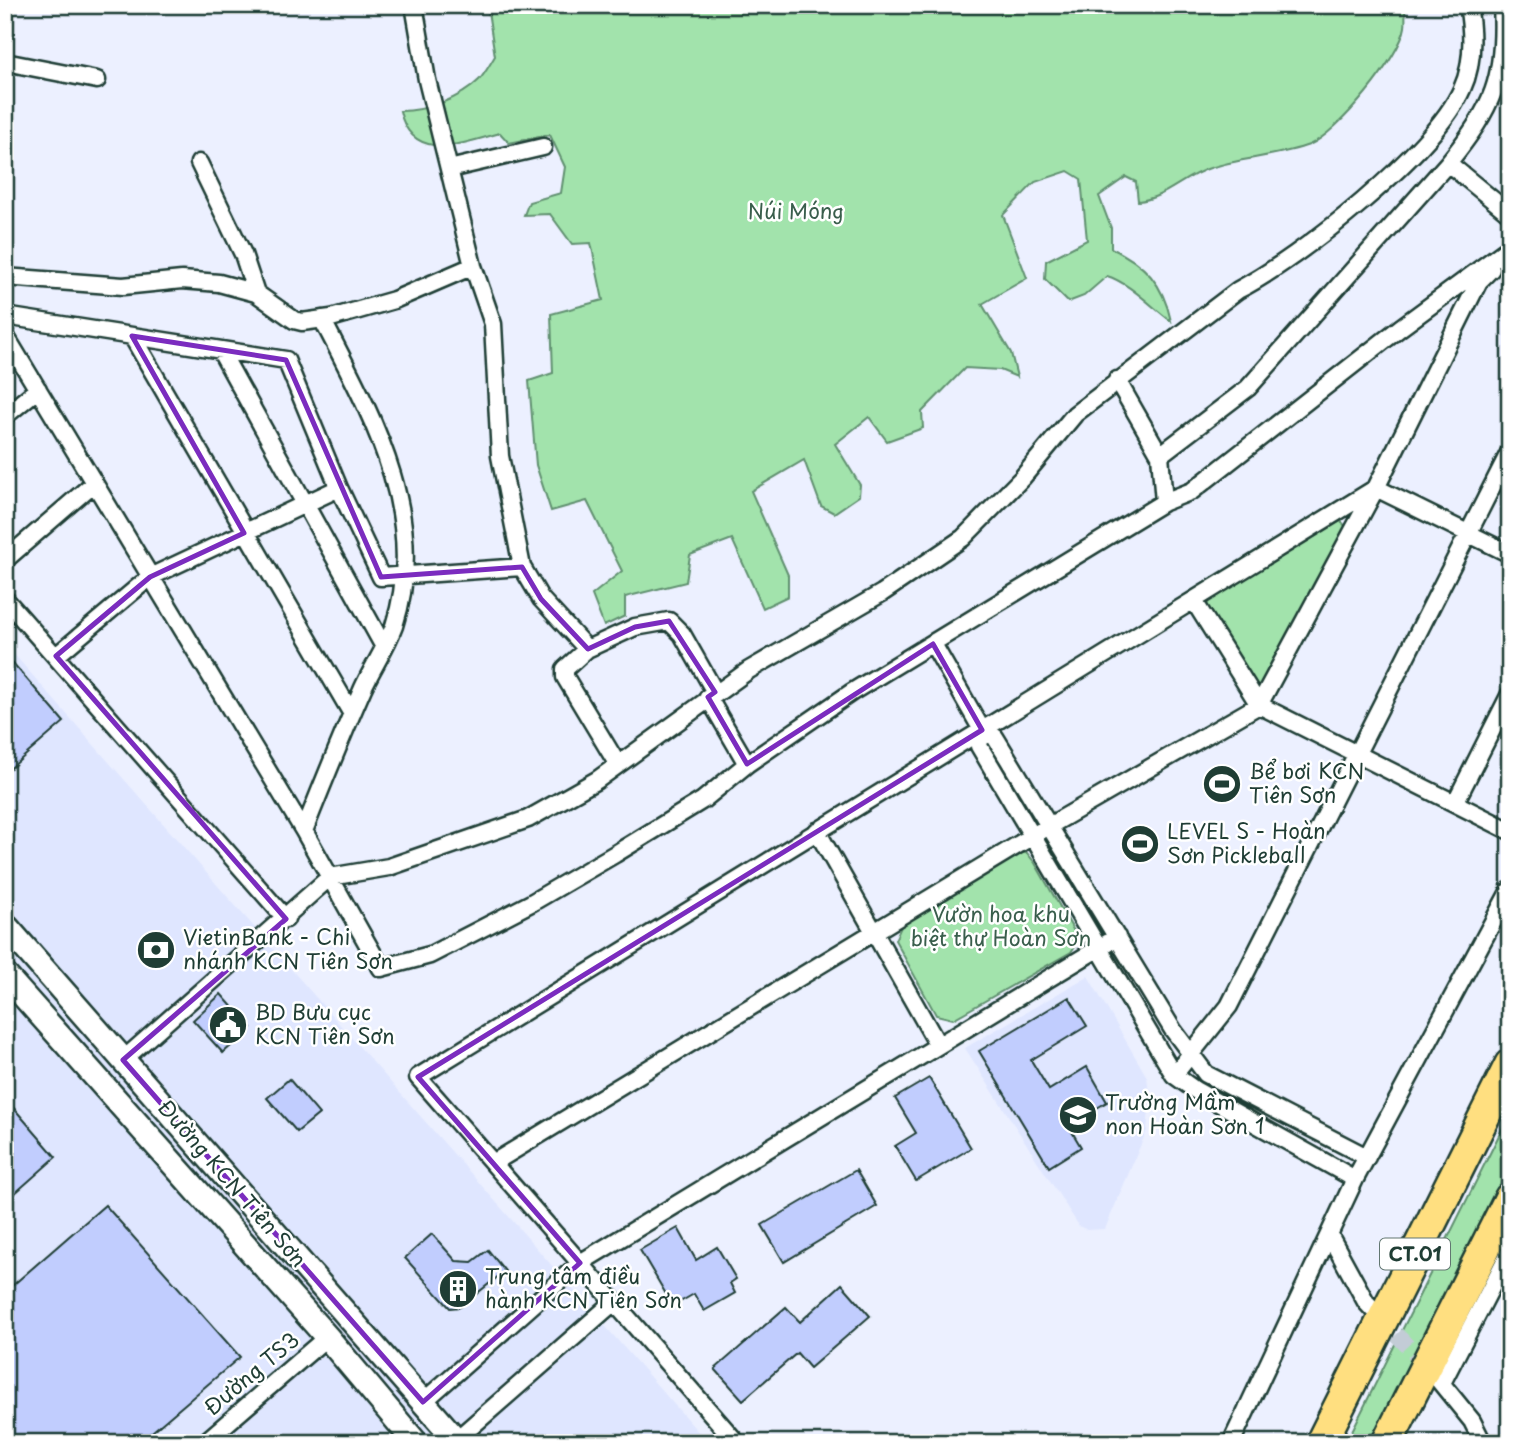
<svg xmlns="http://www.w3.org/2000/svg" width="1515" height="1448" font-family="'Playpen Sans',sans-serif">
  <rect width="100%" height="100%" fill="#ecf0ff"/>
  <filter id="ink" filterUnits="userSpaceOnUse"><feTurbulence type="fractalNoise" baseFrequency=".0143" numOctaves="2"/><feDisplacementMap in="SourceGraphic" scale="14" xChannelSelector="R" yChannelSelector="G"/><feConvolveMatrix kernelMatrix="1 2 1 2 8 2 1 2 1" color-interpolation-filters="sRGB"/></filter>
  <g filter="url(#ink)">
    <path fill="#dfe6ff" d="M5 644 708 1443H5Z
      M1088 976 1147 1077 1150 1100 1147 1130 1105 1229 1087 1230 1079 1226 965 1048Z"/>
    <path fill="#a2e3ac" stroke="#609070" stroke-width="2" d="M487 5H534L537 10 546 5H1405C1405 12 1406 20 1405 27 1401 56 1337 134 1309 145 1280 156 1240 158 1210 168 1184 176 1164 199 1138 201L1136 182 1126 177 1099 196 1111 228V248C1145 264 1163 283 1171 321 1152 307 1128 282 1107 276L1084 296 1068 302 1045 279 1046 261 1087 240 1081 179 1068 171 1035 182 1003 215 1027 278 982 304 1011 353 1017 377 1000 370 965 368 922 412 923 428 887 441 869 417 835 444 860 485 859 496 834 513 821 506 804 460 751 491 788 575V596L763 608 732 539 690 555 686 582 625 597V616L604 626 592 595 622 571 587 501 551 511 536 465 529 381 553 373 551 314 603 300 591 243 572 244 550 214 524 215 529 202 561 193 565 167 550 135 509 143 500 133C464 143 412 164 400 111 426 111 460 99 479 80 485 74 490 64 495 56Z
      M1341 521 1346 527 1344 537 1265 686 1252 685 1206 608 1209 600Z
      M1016 853H1027L1035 863 1079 940 1071 952 953 1019 936 1015 895 940 903 922Z
      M1510 1113V1166L1371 1443H1346Z"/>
    <path fill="#c1cdfe" stroke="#1f3d34" stroke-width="2" d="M5 654 64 722 5 773Z
      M221 994 251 1028 223 1053 193 1020Z
      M1069 997 1087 1026 1031 1060 1049 1090 1087 1067 1107 1102 1068 1125 1081 1147 1049 1167 979 1051Z
      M929 1078 971 1148 916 1181 895 1146 916 1133 895 1098Z
      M289 1079 319 1114 297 1132 267 1098Z
      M5 1098 56 1157 5 1202Z
      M856 1170 877 1206 784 1262 762 1225Z
      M105 1205 240 1357 139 1443H5V1292Z
      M678 1228 696 1260 717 1247 736 1279 730 1283 735 1293 704 1311 694 1294 673 1306 640 1250Z
      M432 1234 456 1261 472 1262 488 1250 505 1271 460 1307 450 1308 405 1258Z
      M842 1284 870 1316 810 1368 797 1353 743 1400 715 1369 786 1307 800 1322Z"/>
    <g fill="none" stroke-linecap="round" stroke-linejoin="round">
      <path stroke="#c3ccd6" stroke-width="16" stroke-dasharray="16 8" stroke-linecap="butt" d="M1380 1317 1429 1369"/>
      <g stroke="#1f3d34" stroke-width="21">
        <path id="minor" d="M414 5 427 80 473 266 493 324 500 456 522 567 541 599 587 649 635 627 669 621 682 634 715 692
          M1502 5C1506 79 1493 107 1448 163L1510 214
          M5 62 97 80
          M199 163 243 254 256 293
          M449 169 543 147
          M5 277 123 286 182 280 219 283 256 293 294 320 302 322 331 318 394 300 473 266
          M5 316 286 360 339 488 381 577 522 567
          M5 335 304 831 381 968 430 955 531 903 615 854 703 800 747 764 852 692 1164 502 1192 491 1400 328 1510 247
          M132 336 352 714
          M220 350 384 647
          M1117 380 1160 455
          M5 416 38 389
          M1164 502 1160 455 1248 388 1448 163
          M5 560 94 483
          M5 599 286 919
          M1194 601 1259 705 1510 831
          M933 644 982 730 995 737 1173 1030 1206 1074 1367 1157
          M587 649 565 669V677L618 765
          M56 656 150 577 339 488
          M708 697 747 764
          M982 730 979 746 1174 1075 1195 1090 1355 1179
          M1455 803 1510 694
          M304 831C323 783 342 736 363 688 372 668 386 648 394 626 430 517 370 412 322 319
          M817 831 938 1045
          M123 1060 330 877 389 867 528 819 597 780 749 670 882 593 963 538 1022 478 1075 414 1238 290C1300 258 1434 152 1462 89 1474 63 1473 33 1468 5
          M1174 1075 1229 1006 1510 451
          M493 1163 1049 826 1259 705 1376 488 1479 281 1491 269
          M1330 1236 1366 1302 1380 1317
          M1437 1378 1472 1421 1483 1443
          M1442 1383 1510 1251
          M423 1402 580 1263 1117 937
          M456 1440 614 1302
          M204 1443 327 1337
          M737 1443 418 1077 1376 488 1510 554
          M1231 1443 1355 1179 1510 890"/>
      </g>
      <g stroke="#1f3d34" stroke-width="28">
        <path id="secondary" d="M5 925 459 1443
          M5 975 327 1337 416 1443"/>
      </g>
      <g stroke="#1f3d34" stroke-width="35">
        <path id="motorway" d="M1321 1443 1510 1065
          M1387 1443 1510 1198"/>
      </g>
      <use href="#minor" stroke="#fff" stroke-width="16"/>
      <use href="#secondary" stroke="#fff" stroke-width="23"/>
      <use href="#motorway" stroke="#ffdf80" stroke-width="30"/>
    </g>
  </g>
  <path fill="none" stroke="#7b2cbf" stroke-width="5" stroke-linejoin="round" d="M132 336 286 360 381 577 522 567 541 599 588 649 635 627 669 621 715 692 708 697 747 764 933 644 982 730 418 1077 580 1263 423 1402 123 1060 286 919 56 656 150 577 244 533Z"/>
  <defs>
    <g id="stadium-disc" transform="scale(2.0125)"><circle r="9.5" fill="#1f3d34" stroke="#fff"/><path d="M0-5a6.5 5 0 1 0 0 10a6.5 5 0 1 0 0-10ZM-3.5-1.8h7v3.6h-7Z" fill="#fff"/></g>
    <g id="bank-disc" transform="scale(2.0125)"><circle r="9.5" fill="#1f3d34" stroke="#fff"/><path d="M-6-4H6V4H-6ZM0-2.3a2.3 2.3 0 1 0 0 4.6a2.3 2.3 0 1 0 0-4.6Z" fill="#fff"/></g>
    <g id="civic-disc" transform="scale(2.0125)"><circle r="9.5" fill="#1f3d34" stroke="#fff"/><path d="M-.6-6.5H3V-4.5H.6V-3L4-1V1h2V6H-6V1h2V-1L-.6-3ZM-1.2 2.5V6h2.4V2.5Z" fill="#fff"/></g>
    <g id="school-disc" transform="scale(2.0125)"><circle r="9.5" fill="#1f3d34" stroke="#fff"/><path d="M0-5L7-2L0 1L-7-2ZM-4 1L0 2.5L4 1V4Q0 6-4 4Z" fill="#fff"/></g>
    <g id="building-disc" transform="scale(2.0125)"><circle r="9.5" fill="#1f3d34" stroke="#fff"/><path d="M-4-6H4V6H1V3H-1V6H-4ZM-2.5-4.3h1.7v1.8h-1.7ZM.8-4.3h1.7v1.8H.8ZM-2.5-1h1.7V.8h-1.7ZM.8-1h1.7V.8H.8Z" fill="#fff"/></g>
  </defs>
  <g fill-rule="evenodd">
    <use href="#stadium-disc" x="1222" y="784"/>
    <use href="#stadium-disc" x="1140" y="844"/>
    <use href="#bank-disc" x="156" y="950"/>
    <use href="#civic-disc" x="228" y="1025"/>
    <use href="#school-disc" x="1078" y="1115"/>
    <use href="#building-disc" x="458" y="1289"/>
  </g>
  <g text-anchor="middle" stroke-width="5" stroke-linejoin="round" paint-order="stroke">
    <rect fill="#fff" stroke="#627771" stroke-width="2" x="1380" y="1238.5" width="70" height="31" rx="5"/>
    <g font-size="19" font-weight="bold" fill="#1f3d34">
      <text x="1415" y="1261">CT.01</text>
    </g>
    <g font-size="21" fill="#395e4c" stroke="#fff">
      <text x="796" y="219">Núi Móng</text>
      <text x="1001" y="922">Vườn hoa khu<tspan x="1001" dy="24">biệt thự Hoàn Sơn</tspan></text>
    </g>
    <g font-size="21" fill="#1f3d34" stroke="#fff" text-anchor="start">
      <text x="1249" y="779">Bể bơi KCN<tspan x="1249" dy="24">Tiên Sơn</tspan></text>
      <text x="1167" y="839">LEVEL S - Hoàn<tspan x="1167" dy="24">Sơn Pickleball</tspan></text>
      <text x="183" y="945">VietinBank - Chi<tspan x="183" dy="24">nhánh KCN Tiên Sơn</tspan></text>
      <text x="255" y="1020">BD Bưu cục<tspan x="255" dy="24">KCN Tiên Sơn</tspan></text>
      <text x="1105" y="1110">Trường Mầm<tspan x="1105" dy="24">non Hoàn Sơn 1</tspan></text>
      <text x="485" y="1284">Trung tâm điều<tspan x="485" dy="24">hành KCN Tiên Sơn</tspan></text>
    </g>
    <g font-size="21" fill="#1f3d34" stroke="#fff">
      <text transform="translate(232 1184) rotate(49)" y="7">Đường KCN Tiên Sơn</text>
      <text transform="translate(252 1374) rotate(-40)" y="7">Đường TS3</text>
    </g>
  </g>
  <rect width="1515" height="1448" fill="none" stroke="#fff" stroke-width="28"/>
  <rect x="14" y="14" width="1487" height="1420" fill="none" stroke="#1f3d34" stroke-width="2.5" filter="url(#ink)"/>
</svg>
